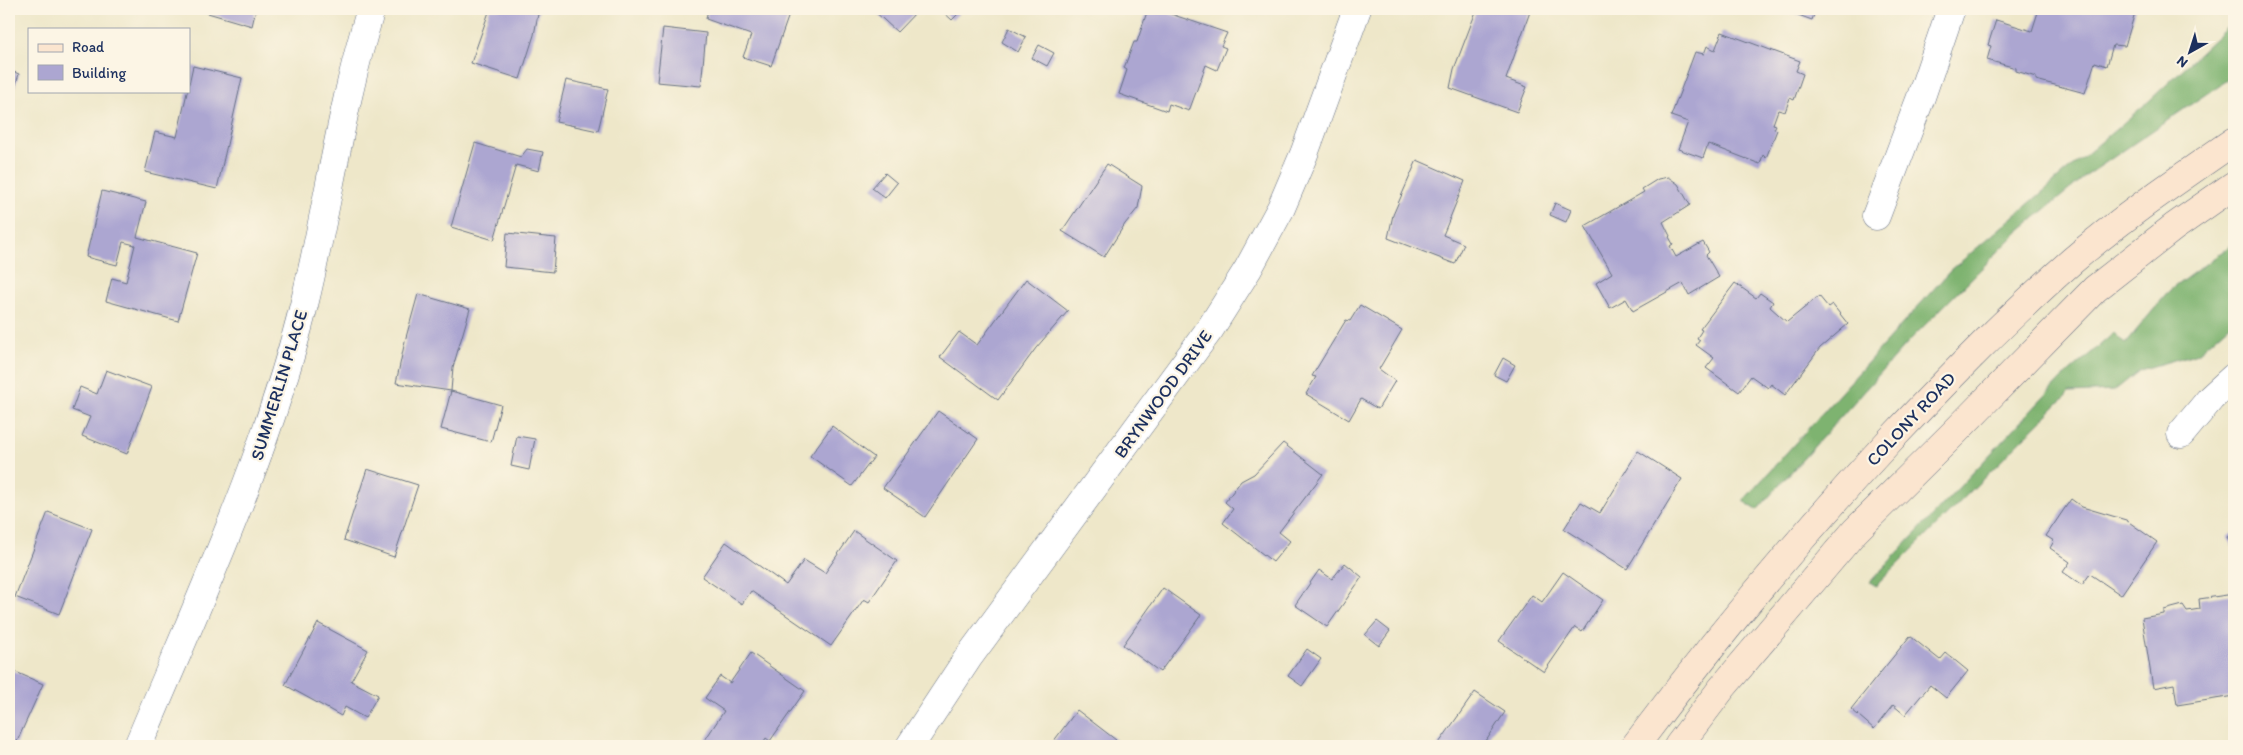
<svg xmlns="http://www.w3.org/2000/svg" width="2243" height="755" font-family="Itim,sans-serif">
  <rect width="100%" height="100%" fill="#fcf5e5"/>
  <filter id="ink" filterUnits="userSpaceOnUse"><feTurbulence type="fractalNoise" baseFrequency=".02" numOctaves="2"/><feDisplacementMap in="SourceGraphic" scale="10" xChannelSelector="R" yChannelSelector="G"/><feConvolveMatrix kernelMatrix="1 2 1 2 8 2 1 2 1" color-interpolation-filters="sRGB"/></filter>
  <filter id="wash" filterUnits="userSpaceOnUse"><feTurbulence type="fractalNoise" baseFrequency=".0096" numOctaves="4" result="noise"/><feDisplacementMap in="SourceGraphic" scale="20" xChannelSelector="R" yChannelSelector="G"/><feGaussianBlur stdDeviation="1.12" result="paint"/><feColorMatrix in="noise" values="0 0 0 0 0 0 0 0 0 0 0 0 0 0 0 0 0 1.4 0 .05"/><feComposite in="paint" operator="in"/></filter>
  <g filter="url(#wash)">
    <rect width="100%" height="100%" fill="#eee7c9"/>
    <path fill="#7eb370" stroke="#4c7167" d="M2234 21V75L2086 176 2019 231 1909 341 1757 510 1743 501 1950 271 2149 101Z
      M2234 243V321L2198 353 2140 370 2114 391 2069 393 1876 586 1870 582 2061 379 2114 333 2125 344 2170 290Z"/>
    <g id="blocks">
      <path fill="#aca6d1" d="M202 9H256L252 26 201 11Z
        M490 9H539L534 35 520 79 471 63Z
        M708 9H791L771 66 743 57 751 35 706 19Z
        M872 9H919L897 32Z
        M940 9H963L952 20Z
        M1148 9H1156L1227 33 1221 46 1226 48 1217 70 1206 65 1189 111 1169 104 1167 111 1119 94 1127 70 1124 68 1134 42H1137Z
        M1477 9H1531L1506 79 1527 87 1517 112 1450 88 1454 69Z
        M1782 9H1816L1812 20Z
        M2039 9H2136L2125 46 2113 45 2107 66 2095 62 2085 93 2036 80V77L2016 71V68L1987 60 1991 46 1988 45 1996 20 2032 31Z
        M663 28 706 33 701 86 657 82Z
        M1009 28 1026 37 1018 52 1002 42Z
        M1722 32 1800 61 1796 71 1803 74 1794 100 1790 98 1785 112 1778 110 1773 124 1776 125 1774 129 1777 130 1766 158 1763 155 1760 164 1708 144 1703 158 1678 149 1688 122 1671 116 1695 52 1704 54 1707 46 1715 50Z
        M1039 45 1054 53 1047 66 1032 58Z
        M193 66 242 78 217 189 145 172 155 132 177 137Z
        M9 70 19 74 15 87 9 85Z
        M566 80 608 89 598 131 556 122Z
        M475 143 521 157 527 149 543 152 539 171 516 165 494 240 451 227Z
        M1417 160 1465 181 1443 235 1464 244 1455 264 1388 238 1393 215Z
        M1107 164 1142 186 1138 208 1125 224 1104 257 1062 231Z
        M885 173 897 183 885 198 872 188Z
        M1668 177 1678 184 1690 205 1663 222 1670 236 1669 237 1673 244 1670 246 1676 257 1703 242 1709 252 1706 255 1719 277 1689 295 1683 283 1633 311 1626 299 1610 308 1596 283 1612 273 1585 226 1644 192 1642 189 1658 179Z
        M102 191 146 202 137 237 197 253 178 321 106 301 112 278 126 282 135 245 123 242 117 265 86 257Z
        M1555 203 1571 210 1566 222 1550 215Z
        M507 233 556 238 553 272 504 267Z
        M1026 279 1068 311 1036 348 998 400 940 357 959 332 977 345Z
        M1735 283 1756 298 1760 293 1773 302 1770 307 1787 322 1819 296 1828 307 1832 304 1848 324 1820 348 1785 395 1771 384 1768 388 1751 376 1739 392 1706 368 1714 358 1696 345 1700 340 1697 338 1702 330 1700 329Z
        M418 294 470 309 453 367 451 391 396 383 405 341Z
        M1360 305 1402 330 1379 369 1395 381 1378 409 1361 399 1349 420 1306 394 1316 377 1312 376 1346 320 1350 321Z
        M1503 358 1515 365 1506 381 1494 375Z
        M106 370 152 387 127 454 82 436 90 417 72 410 80 387 97 394Z
        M451 391 501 405 491 442 441 429Z
        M938 411 978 439 925 517 883 488Z
        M832 426 874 457 852 486 810 456Z
        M517 436 535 439 529 470 511 466Z
        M1283 443 1323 474 1279 532 1290 541 1273 562 1223 523 1233 509 1225 502 1241 481 1254 474Z
        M1638 451 1682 479 1627 569 1564 529 1581 502 1600 513Z
        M367 469 418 485 394 557 344 540Z
        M2071 499 2082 507 2126 520 2157 542 2121 595 2090 574 2082 585 2063 572 2070 562 2050 548 2054 541 2046 536Z
        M48 512 92 529 59 614 15 597Z
        M854 531 897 561 869 602 864 599 831 646 751 591 742 604 702 577 726 542 786 585 804 560 825 573Z
        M2234 532V548L2227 537Z
        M1345 563 1362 577 1327 627 1295 605 1319 570 1332 579Z
        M1563 572 1603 600 1582 632 1575 627 1544 672 1499 641 1532 595 1542 602Z
        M1163 588 1201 615 1160 672 1123 645Z
        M2234 594V696L2177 705 2174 684 2153 688 2142 618 2164 614V610L2183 605 2187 611 2200 609 2199 599Z
        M1377 621 1390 631 1379 646 1365 635Z
        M318 623 368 650 351 681 378 695 365 718 345 707 341 716 285 685Z
        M1910 636 1940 660 1946 653 1968 671 1946 698 1930 685 1905 715 1893 705 1874 729 1851 709Z
        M1307 649 1321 659 1302 686 1288 676Z
        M751 653 805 691 770 741 766 738 761 746H714L705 740 724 711 705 698 720 676 730 683Z
        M9 669 43 684 15 746H9Z
        M1475 692 1505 712 1486 741 1493 746H1437Z
        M1077 710 1116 740 1111 746H1050Z"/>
    </g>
  </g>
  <g filter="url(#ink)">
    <use href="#blocks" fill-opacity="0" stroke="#656f83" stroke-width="1"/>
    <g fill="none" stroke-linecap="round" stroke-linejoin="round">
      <g stroke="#656f83" stroke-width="29">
        <path id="minor" d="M1876 216 1921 97 1951 9
          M2181 434 2211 398 2234 377
          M138 746C198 602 266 458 304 305 328 207 341 106 371 9
          M910 746 968 658 1210 329 1248 269 1281 208 1304 154 1357 9"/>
      </g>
      <g stroke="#656f83" stroke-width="29">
        <path id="secondary" d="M1635 746C1715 639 1800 537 1891 439 1949 378 2008 317 2072 261 2123 217 2179 179 2234 141
          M1678 746 1722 688 1855 531 1954 433 2095 289 2174 227 2234 185"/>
      </g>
      <use href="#minor" stroke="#fff" stroke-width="28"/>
      <use href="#secondary" stroke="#fbe5cf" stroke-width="28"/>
    </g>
  </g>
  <g text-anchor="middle" stroke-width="4.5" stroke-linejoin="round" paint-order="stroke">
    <g font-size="18" fill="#1b2f5e" stroke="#fcf5e5">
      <text transform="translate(279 385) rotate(-73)" y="6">SUMMERLIN PLACE</text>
      <text transform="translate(1163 394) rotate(-54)" y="6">BRYNWOOD DRIVE</text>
      <text transform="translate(1911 419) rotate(-47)" y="6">COLONY ROAD</text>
    </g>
  </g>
  <rect width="2243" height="755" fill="none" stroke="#fcf5e5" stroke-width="30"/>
  <rect x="28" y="28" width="162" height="65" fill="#fcf5e5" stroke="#a2a6af"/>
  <rect x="38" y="44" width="25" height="8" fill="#fbe5cf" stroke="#a2a6af"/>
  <text x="72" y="52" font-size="15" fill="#1b2f5e">Road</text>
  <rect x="38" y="65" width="25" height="15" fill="#aca6d1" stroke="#a2a6af"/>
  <text x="72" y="78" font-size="15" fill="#1b2f5e">Building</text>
  <g transform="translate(2190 52) rotate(219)" stroke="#fcf5e5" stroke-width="4" paint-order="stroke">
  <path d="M0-4L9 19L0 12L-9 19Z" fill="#1b2f5e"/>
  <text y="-8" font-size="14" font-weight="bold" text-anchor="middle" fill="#1b2f5e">N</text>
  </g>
</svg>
